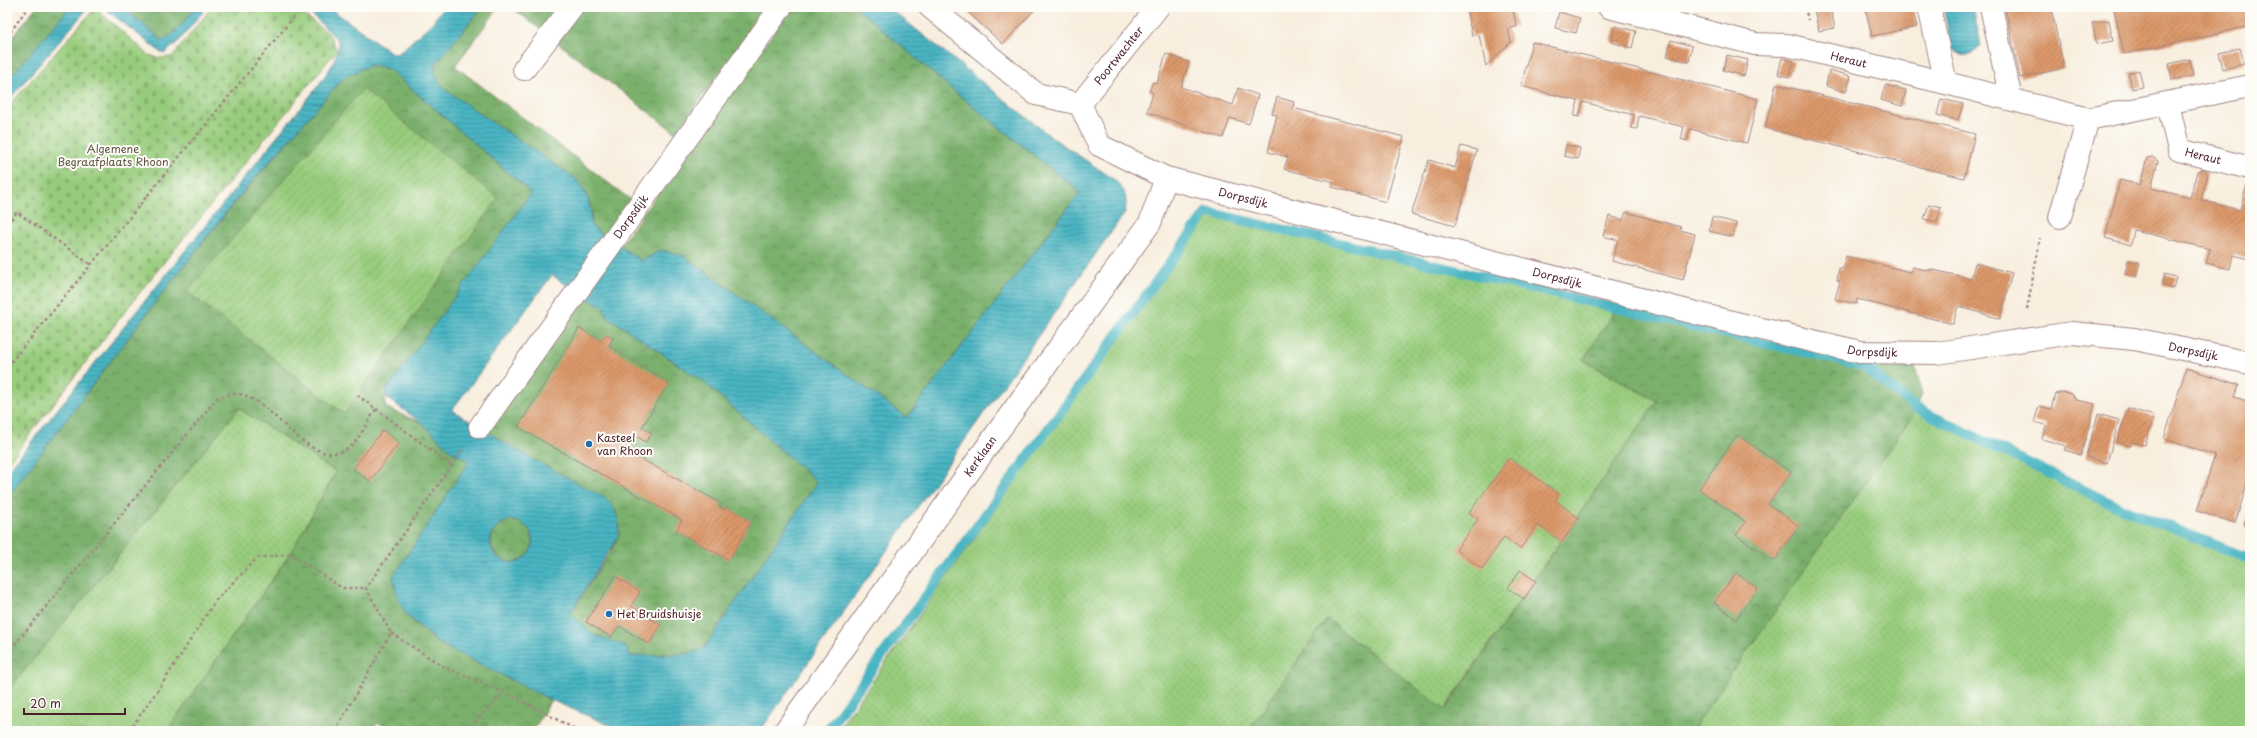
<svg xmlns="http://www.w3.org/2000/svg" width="2257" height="738" font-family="'Playpen Sans',sans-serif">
  <defs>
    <pattern id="grass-dots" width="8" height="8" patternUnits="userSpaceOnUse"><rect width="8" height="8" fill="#98cc7d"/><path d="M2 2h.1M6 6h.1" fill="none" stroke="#84af6c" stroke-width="1.8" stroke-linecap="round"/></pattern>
    <pattern id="forest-crowns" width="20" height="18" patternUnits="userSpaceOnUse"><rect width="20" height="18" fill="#7ab06c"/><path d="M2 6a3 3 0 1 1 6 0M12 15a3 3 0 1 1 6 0" fill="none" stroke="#668f59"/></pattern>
    <pattern id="cemetery-stones" width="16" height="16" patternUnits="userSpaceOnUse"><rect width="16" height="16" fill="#98cc7d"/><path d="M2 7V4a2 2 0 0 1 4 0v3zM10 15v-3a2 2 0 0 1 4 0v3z" fill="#84af6c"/></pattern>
    <pattern id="garden-furrows" width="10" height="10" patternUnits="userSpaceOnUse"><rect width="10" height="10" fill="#98cc7d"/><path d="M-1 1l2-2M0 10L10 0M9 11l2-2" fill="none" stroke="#84af6c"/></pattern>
    <pattern id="water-rules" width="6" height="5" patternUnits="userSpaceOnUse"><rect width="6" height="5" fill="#48b5c3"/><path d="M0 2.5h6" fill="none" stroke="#3e939f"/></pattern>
    <pattern id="building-hatch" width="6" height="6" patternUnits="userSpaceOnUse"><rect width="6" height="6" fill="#dc996a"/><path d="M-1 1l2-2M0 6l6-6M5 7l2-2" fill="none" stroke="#b47c57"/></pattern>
  </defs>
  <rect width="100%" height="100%" fill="#fdfcf7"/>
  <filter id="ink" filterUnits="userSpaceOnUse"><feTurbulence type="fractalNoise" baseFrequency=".025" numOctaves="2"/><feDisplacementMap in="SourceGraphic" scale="8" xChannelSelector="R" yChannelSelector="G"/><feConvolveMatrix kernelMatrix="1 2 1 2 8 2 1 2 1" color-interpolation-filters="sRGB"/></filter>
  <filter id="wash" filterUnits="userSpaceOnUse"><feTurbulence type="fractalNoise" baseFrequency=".012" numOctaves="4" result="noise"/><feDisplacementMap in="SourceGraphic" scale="16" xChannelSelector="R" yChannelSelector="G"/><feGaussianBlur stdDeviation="0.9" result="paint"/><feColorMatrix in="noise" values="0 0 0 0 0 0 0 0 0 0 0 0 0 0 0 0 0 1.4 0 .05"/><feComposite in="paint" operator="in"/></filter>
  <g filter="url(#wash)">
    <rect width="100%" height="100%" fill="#f8eede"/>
    <path fill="url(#grass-dots)" stroke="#717654" d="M1207 212 1617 308 1583 360 1657 401 1444 710 1327 619 1248 731H837Z
      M239 408 336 472 290 554 167 731H7V692Z
      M1916 408 2112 504 2250 559V731H1691Z"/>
    <path fill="url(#forest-crowns)" stroke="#62684c" d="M36 7H70L7 83V44Z
      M123 7H196C186 18 176 36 161 40Z
      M482 7H499L455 66 631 200 606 238 591 225 592 209 586 192 455 98C445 90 432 79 435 65Z
      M511 7H767L676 133Z
      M792 7H856L954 91 1080 192 907 418 684 256 661 250 642 261 619 247Z
      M370 65 379 66 390 70 527 189 530 195 386 394 385 407 422 423 451 451 469 461 393 577 406 614 438 643 551 700 533 731H380L386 728 399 730 378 723 369 731H167L290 554 336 472 239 408 7 692V498L160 296 237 200 343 78Z
      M584 297 604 307 607 316 704 382 817 482 704 648 689 654 630 656 624 645 594 635 570 614 615 544 620 532 520 452 484 431Z
      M1617 308 1863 366 1892 368 1915 366 1922 394 1915 412 1691 731H1248L1327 619 1445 710 1657 401 1583 360Z
      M491 541a21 21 0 1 1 42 0a21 21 0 1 1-42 0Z"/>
    <path fill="url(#cemetery-stones)" stroke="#717654" d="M212 7H294L329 34 337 50 144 287 7 464V108L95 8 149 55 159 58 172 57Z"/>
    <path fill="url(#garden-furrows)" stroke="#717654" d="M363 89 498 198 344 414 187 291Z"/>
    <path fill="url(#water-rules)" stroke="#496a77" fill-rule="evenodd" d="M70 7H89L7 102V81Z
      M103 7H123L161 40C176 36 186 18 196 7H207L179 41 165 53 159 51Z
      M304 7H328L392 53 398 54 432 23 444 7H482L435 65C433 77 440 83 447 91L576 179C588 194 592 206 591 225L606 238 642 261 661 250 684 256 907 418 1080 192 954 91 856 7H888L1050 136 1115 180C1125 190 1129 199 1124 214L760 731H623L551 700 438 643 406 614 398 600 393 577 469 461 451 451 422 423 388 399 386 394 387 389 530 195 527 189 390 70 379 66 370 65 343 78 237 199 160 296 7 498V472L318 86 332 65 338 50 339 44 336 38ZM552 275 584 297 604 307 607 316 704 382 817 482 704 648 689 654 630 656 624 645 594 635 570 614 608 552C624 534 622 516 607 499L520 452 452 410ZM510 520C538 523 541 553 515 563 485 561 481 530 510 520Z
      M1943 7H1973L1981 45C1975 56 1960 58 1952 48Z"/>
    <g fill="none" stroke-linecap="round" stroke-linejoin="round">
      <path stroke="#48b5c3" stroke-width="10" d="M827 731 1207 212 1863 366 1916 408 2112 504 2250 559"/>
    </g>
    <g id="blocks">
      <path fill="url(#building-hatch)" d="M962 7H1037L1003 44Z
        M1466 7H1512L1517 27 1508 28 1511 42 1486 66 1479 35 1472 36Z
        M1830 7 1835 28 1819 31 1814 10Z
        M1865 7H1912L1917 27 1872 36Z
        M2005 7H2051L2064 68 2020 78Z
        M2124 7H2250V26L2124 54 2114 9Z
        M1559 12 1580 18 1576 33 1555 28Z
        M2109 20 2113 41 2097 44 2092 23Z
        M1615 26 1636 31 1632 48 1611 42Z
        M1671 40 1692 46 1689 62 1667 56Z
        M1532 42 1758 99 1747 143 1690 129 1687 141 1681 139 1684 127 1639 116 1637 129 1631 128 1634 115 1583 102 1579 117 1574 116 1578 101 1521 86Z
        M2240 48 2244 64 2223 69 2219 53Z
        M1166 54 1189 62 1181 87 1233 105 1238 88 1258 95 1249 124 1230 118 1223 138 1147 112 1153 93 1149 91 1153 82 1157 83Z
        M1727 55 1748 60 1744 76 1723 70Z
        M1782 58 1794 61 1789 77 1778 74Z
        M2190 59 2193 76 2172 80 2169 64Z
        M1829 70 1851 76 1846 92 1826 86Z
        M2139 70 2143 87 2132 89 2128 73Z
        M1776 84 1975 134 1964 178 1765 128Z
        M1885 85 1906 90 1902 106 1881 100Z
        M1277 97 1294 102 1293 108 1404 137 1386 202 1332 187 1334 182 1284 169 1288 157 1268 152 1277 115 1272 114Z
        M1941 99 1963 104 1958 120 1937 115Z
        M1566 145 1580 148 1578 159 1564 156Z
        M1461 146 1477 150 1455 226 1411 214 1429 160 1455 168Z
        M2153 157 2158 161 2151 188 2190 198 2197 171 2203 169 2208 174 2201 200 2240 210 2247 184 2250 183V259L2233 255 2230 269 2206 263 2210 249 2134 230 2131 245 2105 238 2120 180 2140 185 2147 158Z
        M1929 204 1941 207 1937 222 1924 219Z
        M1626 212 1681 227 1680 230 1695 234 1683 280 1612 261 1618 240 1603 236 1609 216 1623 220Z
        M1712 217 1736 223 1733 237 1709 231Z
        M1846 256 1910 272 1912 267 1930 271V269L1971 279 1975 263 2012 273 2000 319 1958 306 1953 324 1857 299 1856 304 1835 299 1840 281 1837 280 1839 268 1843 269Z
        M2128 260 2140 263 2136 277 2125 274Z
        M2165 274 2176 277 2173 289 2162 285Z
        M579 328 601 341 606 335H610L613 338 609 346 669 383 642 427 652 433 646 442 636 436 627 451 722 504 719 507 725 510 727 507 751 521 729 560 676 531 682 520 518 427Z
        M2186 368 2239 385 2234 397 2250 402V475L2235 523 2197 511 2215 455 2164 439Z
        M2063 392 2072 394 2076 400 2095 404 2081 455 2064 450 2066 446 2042 439 2046 425 2034 422 2039 406 2051 409 2055 394Z
        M2128 408 2154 416 2145 445 2133 442 2131 446 2117 442Z
        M2098 414 2119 420 2107 463 2086 457Z
        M383 430 399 443 370 481 353 469Z
        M1737 435 1791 472 1768 504 1799 526 1774 561 1736 535 1746 522 1699 489Z
        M1509 458 1559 494 1555 500 1579 518 1562 542 1538 525 1520 549 1504 537 1482 569 1456 550 1478 519 1469 513Z
        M2250 510V528L2244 525Z
        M1520 570 1536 581 1524 599 1508 588Z
        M1736 573 1758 589 1736 619 1714 603Z
        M615 576 640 592 631 606 661 625 649 644 619 626 611 637 586 622Z"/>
    </g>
  </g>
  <g filter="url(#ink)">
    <use href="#blocks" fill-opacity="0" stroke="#a18684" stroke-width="1"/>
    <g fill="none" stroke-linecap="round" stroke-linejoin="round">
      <g stroke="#a18684" stroke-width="24">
        <g id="minor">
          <path id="s1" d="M930 7 1036 94 1080 104 1099 145 1166 178 1723 320 1860 352 1937 353 2072 333 2134 339 2250 363"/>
          <path id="s2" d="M1609 7 1755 44 1787 45 1946 83 2088 119 2250 86"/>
          <path d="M1929 7 1946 83"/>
          <path d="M1991 7 2011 99"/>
          <path d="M524 69 572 7"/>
          <path id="s3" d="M1080 104 1158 7"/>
          <path id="s4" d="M2168 104 2179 150 2250 168"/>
          <path d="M2060 217 2088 119"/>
          <path id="s5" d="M480 427 781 7"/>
          <path id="s6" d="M785 731 994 437 1150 223 1166 178"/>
        </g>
      </g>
      <path stroke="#a18684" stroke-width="2.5" stroke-dasharray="3 3" stroke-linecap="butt" d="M1805 7 1808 20
        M7 37 28 7
        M7 224 17 212 91 265
        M2027 310 2040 238
        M7 367 302 7
        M376 409 451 465
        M391 633 444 667 504 692 579 731
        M7 654 218 397C224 396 230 394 236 394 273 395 309 476 350 447 358 441 370 418 376 409L358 396
        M129 731 164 681 216 600 257 558 291 554 342 588H366
        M335 731 391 633 366 588 463 449
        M466 731 504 692"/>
      <use href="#minor" stroke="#fff" stroke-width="22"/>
    </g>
  </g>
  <g fill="#1f6fb2" stroke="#fdfcf7" stroke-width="1.5">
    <circle cx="589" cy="444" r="4"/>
    <circle cx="609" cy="614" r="4"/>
  </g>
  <g text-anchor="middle" stroke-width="4" stroke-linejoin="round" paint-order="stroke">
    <g font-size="11" fill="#4a1f2b" stroke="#fdfcf7">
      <text dy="4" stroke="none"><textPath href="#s3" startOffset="62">Poortwachter</textPath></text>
      <text dy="4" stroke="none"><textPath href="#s2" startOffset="246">Heraut</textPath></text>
      <text dy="4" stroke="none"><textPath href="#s4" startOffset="72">Heraut</textPath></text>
      <text dy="4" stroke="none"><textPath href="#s1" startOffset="382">Dorpsdijk</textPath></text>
      <text dy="4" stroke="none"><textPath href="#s5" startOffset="259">Dorpsdijk</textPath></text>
      <text dy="4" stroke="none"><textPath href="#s1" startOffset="706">Dorpsdijk</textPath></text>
      <text dy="4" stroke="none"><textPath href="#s1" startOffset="1030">Dorpsdijk</textPath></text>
      <text dy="4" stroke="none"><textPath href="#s1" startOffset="1354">Dorpsdijk</textPath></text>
      <text dy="4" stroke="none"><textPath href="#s6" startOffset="337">Kerklaan</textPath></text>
    </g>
    <g font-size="11" fill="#615344" stroke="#fdfcf7">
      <text x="113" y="153">Algemene<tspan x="113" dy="13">Begraafplaats Rhoon</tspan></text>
    </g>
    <g font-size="11" fill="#4a1f2b" stroke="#fdfcf7" text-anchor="start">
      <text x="597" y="442">Kasteel<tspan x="597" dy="13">van Rhoon</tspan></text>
      <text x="617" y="618">Het Bruidshuisje</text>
    </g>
  </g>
  <rect width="2257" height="738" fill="none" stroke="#fdfcf7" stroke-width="24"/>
  <path d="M24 708v6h101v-6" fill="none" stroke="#4a1f2b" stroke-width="2"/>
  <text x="30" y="708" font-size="12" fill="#4a1f2b" stroke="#fdfcf7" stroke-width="3" paint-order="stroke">20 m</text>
</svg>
